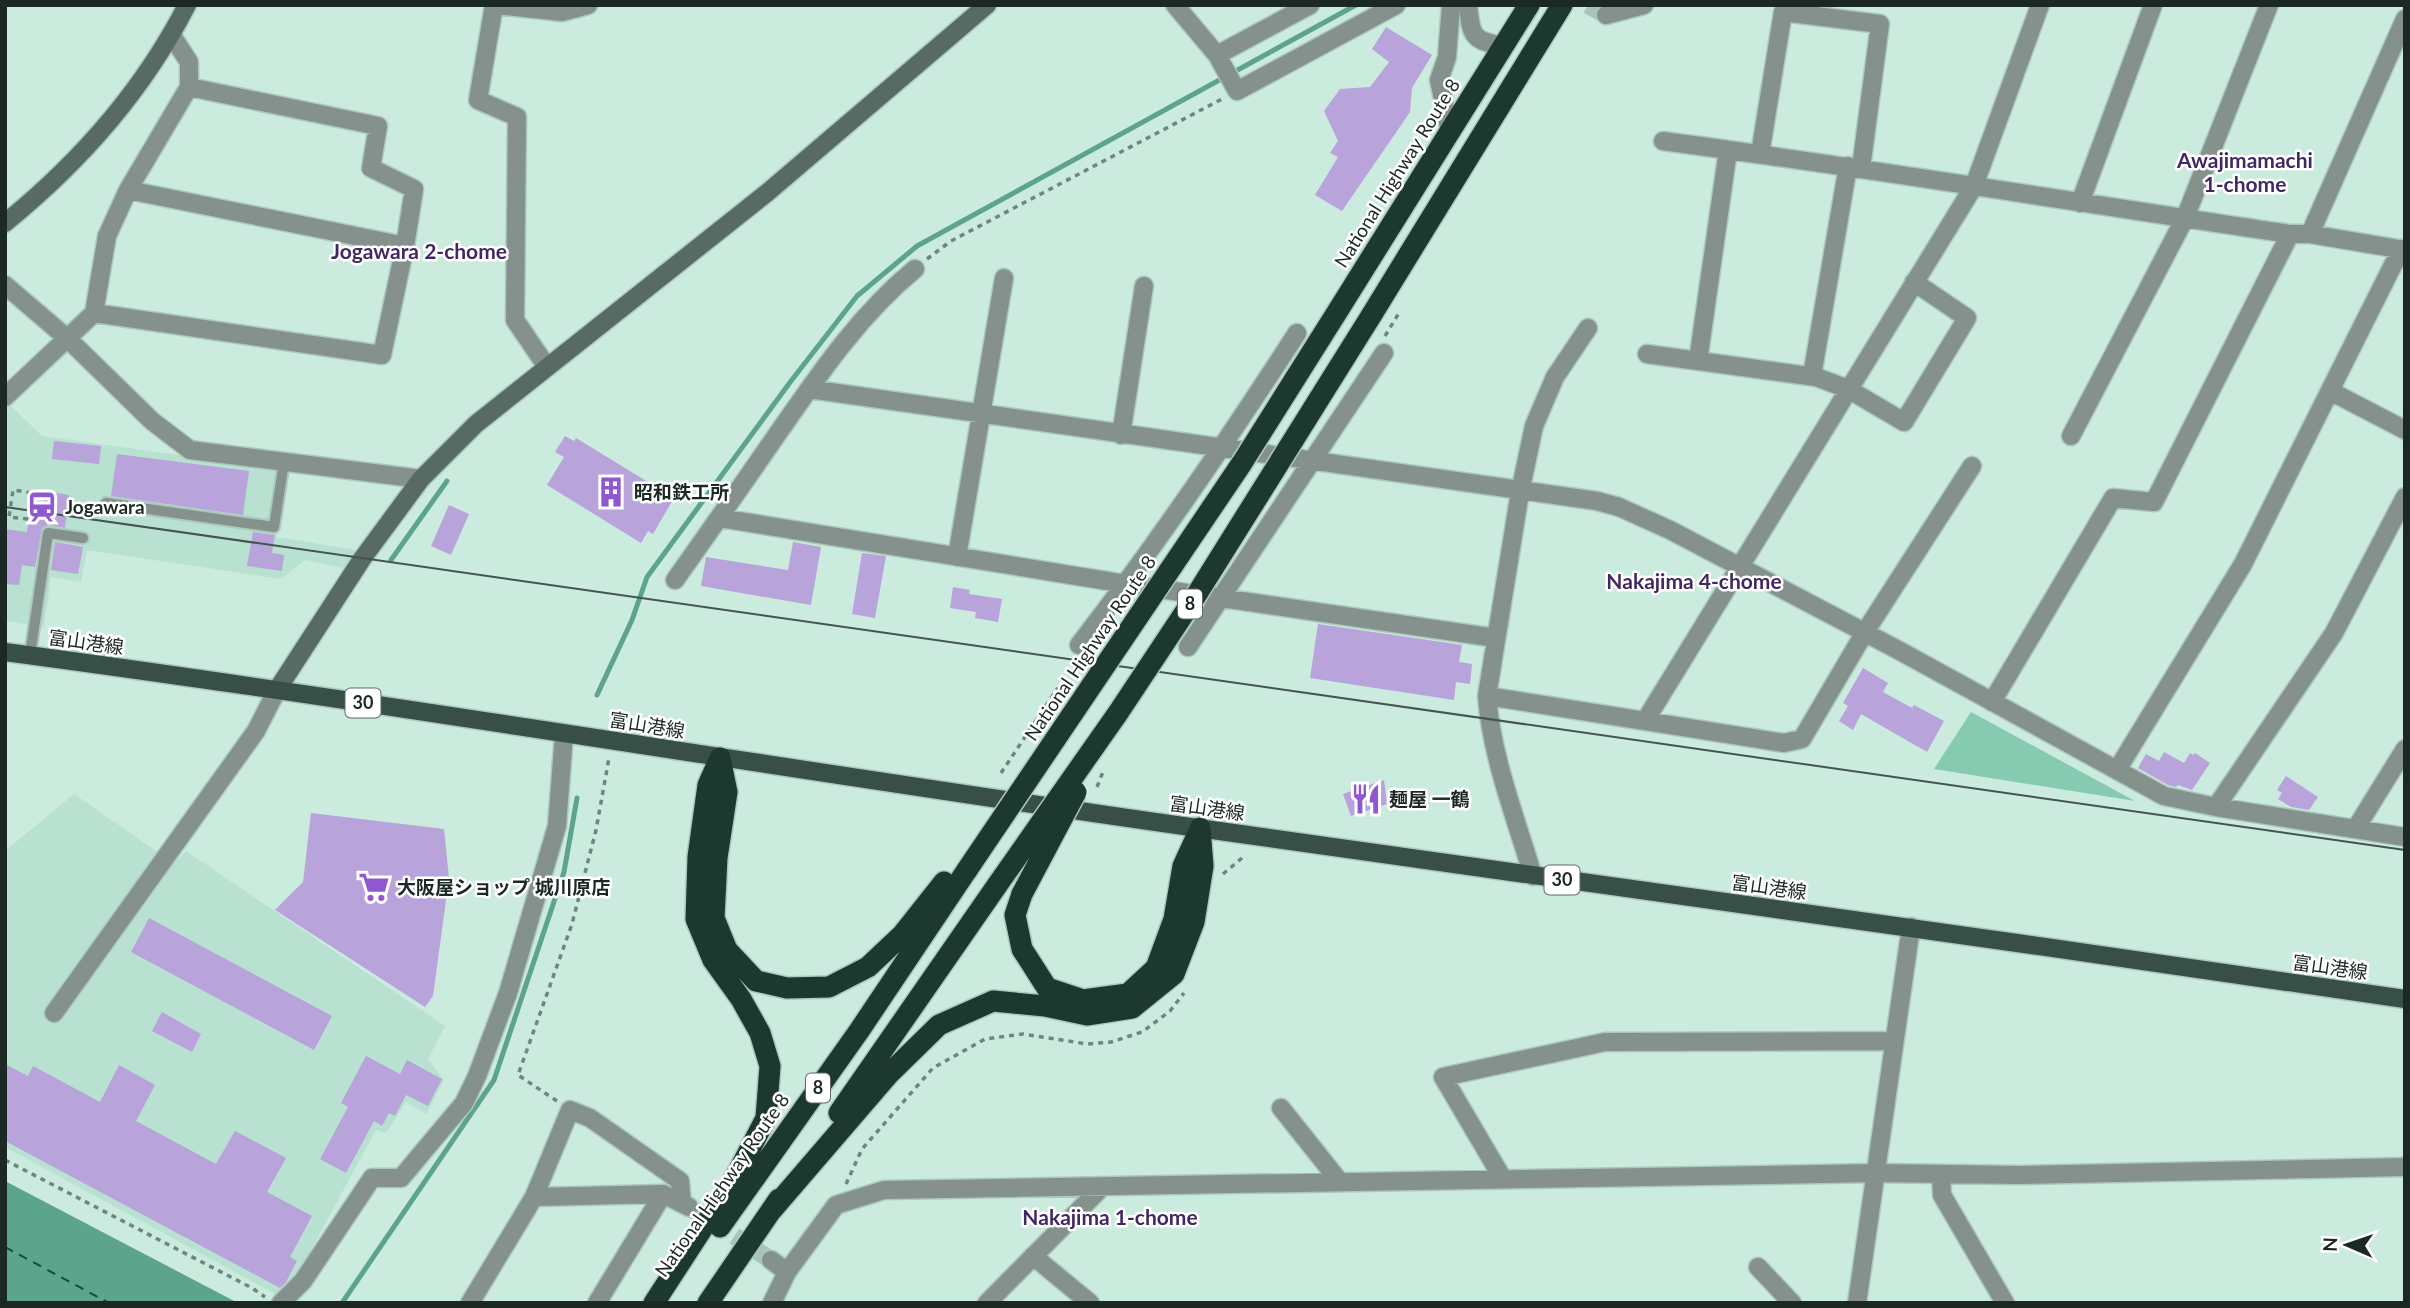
<svg xmlns="http://www.w3.org/2000/svg" width="2410" height="1308" font-family="Lato,'Noto Sans JP',sans-serif">
  <rect width="100%" height="100%" fill="#cbebde"/>
  <path fill="#b8e1d1" d="M11 406 42 436 286 470 277 537 355 550 343 568 305 560 281 579 87 550 81 582 51 577 44 627 5 621V410Z
    M74 794 159 853 43 1010 59 1021 171 867 186 851 445 1026 428 1059 444 1080 426 1114 406 1102 386 1133 376 1130 300 1270 279 1296 5 1147V851Z"/>
  <path fill="#86cab2" d="M1971 712 2135 801 1934 769Z"/>
  <path fill="#5da48c" d="M5 1181 238 1303H5Z"/>
  <g fill="none" stroke-linecap="round" stroke-linejoin="round">
    <path stroke="#5da48c" stroke-width="5" d="M391 560 447 481
      M597 695 632 620 647 577 791 381 857 296 917 246 1356 5
      M342 1303 494 1080 564 872 577 798"/>
    <path stroke="#124e3d" stroke-width="2" stroke-dasharray="9 7" stroke-linecap="butt" d="M5 1247 109 1303"/>
  </g>
  <path fill="#b8a3da" d="M1386 27 1432 55 1412 88 1410 112 1342 211 1315 195 1338 157 1330 153 1338 141 1324 111 1340 89 1370 87 1389 62 1372 49Z
    M565 436 574 441 576 438 674 498 653 534 648 531 641 543 547 485 564 457 555 452Z
    M54 441 101 446 99 464 52 459Z
    M117 454 249 471 243 515 111 496Z
    M46 491 69 495 65 528 48 525 42 528 35 567 22 565 19 585 5 584V529L27 532 29 515 42 517Z
    M449 505 469 514 451 555 431 546Z
    M253 532 275 535 272 553 284 555 282 571 247 566Z
    M55 542 83 547 78 574 51 570Z
    M793 542 821 547 811 605 701 586 706 557 788 570Z
    M862 553 886 556 875 618 852 614Z
    M953 587 970 590 969 594 1002 599 998 622 975 618 976 612 950 608Z
    M1318 624 1462 645 1459 662 1472 664 1470 684 1456 682 1454 700 1310 678Z
    M1863 668 1888 683 1883 692 1912 708 1914 705 1944 721 1927 752 1861 714 1853 730 1839 721 1848 706 1843 703Z
    M2164 752 2184 763 2190 753 2193 755 2195 753 2210 763 2192 790 2178 785 2176 787 2168 785 2138 768 2146 754 2159 761Z
    M2286 776 2318 797 2309 810 2291 807 2278 799 2282 793 2277 790Z
    M1384 780 1387 804 1351 816 1343 794Z
    M311 813 444 829 449 878 433 996 425 1007 275 910 303 882Z
    M149 918 332 1016 314 1050 131 952Z
    M162 1012 201 1034 192 1052 152 1031Z
    M366 1056 400 1074 407 1060 442 1079 428 1106 406 1095 395 1116 389 1113 382 1126 374 1121 346 1173 320 1159 348 1107 341 1103Z
    M5 1064 28 1076 33 1066 100 1102 119 1065 155 1085 136 1121 216 1164 235 1131 286 1158 267 1192 312 1216 290 1257 297 1261 286 1282 280 1288 5 1141Z"/>
  <g fill="none" stroke-linecap="round" stroke-linejoin="round">
    <path stroke="#a8c4b9" stroke-width="18" stroke-dasharray="18 9" stroke-linecap="butt" d="M1588 5 1606 15
      M689 1207 771 1260"/>
    <g stroke="#acc8bd" stroke-width="14">
      <path id="lane" d="M106 503 274 527 284 462
        M30 655 48 533 83 538"/>
    </g>
    <g stroke="#acc8bd" stroke-width="21">
      <path id="street" d="M494 5 478 100 517 117 515 320 547 367
        M497 5 562 12 588 5
        M1175 5 1217 55 1237 91 1396 5
        M1468 5C1471 36 1472 41 1504 46
        M1606 15 1644 5
        M1217 55 1310 5
        M1450 132 1439 80 1447 57 1451 5
        M1663 141C1873 169 2081 203 2290 234H2310L2405 250
        M1760 154 1783 12 1880 24 1861 168
        M128 190 405 246
        M2080 203 2153 5
        M2310 234 2405 19
        M5 285 68 339 152 421 190 450 421 479
        M94 313 382 355 405 246 414 189 371 168 378 126 189 87
        M1647 354 1816 377 1848 389 1904 422 1967 318 1914 282
        M1698 361 1728 150
        M1812 376 1848 166
        M809 389 1597 501 1619 507 1670 530 1900 651 2164 796 2216 807 2405 837
        M2330 391 2405 430
        M5 397 94 313 107 236 128 190 189 87V62L172 36
        M1121 435 1144 286
        M2071 436 2185 218 2269 5
        M720 518 1132 585 1496 638
        M957 557 1004 278
        M675 580C709 532 743 484 776 436 818 376 858 316 915 269
        M1079 645C1157 544 1228 440 1297 333
        M1188 647 1384 353
        M1487 696 1784 743 1802 739 1865 632 1972 466
        M1992 702 2113 498 2154 502 2290 234
        M1645 721 1974 186 2040 5
        M2117 770 2243 564 2401 249
        M2216 807 2334 633 2405 497
        M2356 828 2405 749
        M1533 876C1516 819 1491 755 1487 696L1520 492 1534 426 1555 377 1588 328
        M54 1013 256 731 277 690
        M1281 1108 1340 1182
        M1941 1174 1942 1195 2005 1303
        M1503 1179 1443 1077 1605 1042 1894 1041
        M534 1197 570 1110 590 1118 680 1181 682 1203
        M1033 1256 1090 1303
        M771 1260 787 1272
        M1758 1267 1792 1303
        M281 1303 303 1281 372 1178H401L464 1103 477 1076 508 993 557 826 564 734
        M470 1303 534 1197 663 1194 689 1207
        M597 1303 663 1194
        M772 1303 787 1272 836 1205 884 1190 1876 1173 2019 1175 2405 1167
        M987 1303 1103 1186
        M1857 1303 1911 927"/>
    </g>
    <g stroke="#acc8bd" stroke-width="21">
      <path id="secondary" d="M5 223C80 162 143 91 187 5
        M277 690 362 559 421 479 476 424 768 192 987 5"/>
    </g>
    <g stroke="#acc8bd" stroke-width="21">
      <path id="primary" d="M5 652C404 705 800 772 1198 828 1601 884 2003 940 2405 999"/>
    </g>
    <g stroke="#acc8bd" stroke-width="24">
      <path id="highway" d="M1339 309 1529 5
        M1371 316 1562 5
        M720 758 727 792 717 858 714 918 727 950 756 981 787 988 829 987 868 967 902 935 944 882
        M1022 894 1015 915 1022 949 1047 988 1083 1000 1128 994 1156 968 1174 919 1183 866 1199 831
        M839 1113 998 884
        M772 1210 889 1074 939 1025 993 1001 1045 1006 1087 1015 1132 1008 1174 974 1194 922 1203 866 1200 828
        M720 1227 859 1031 967 870
        M654 1303 734 1180 766 1118 770 1066 760 1033 741 999 713 960 696 919 698 857 708 785 720 758
        M708 1303 779 1199"/>
    </g>
    <path stroke="#6f857d" stroke-width="3.5" stroke-dasharray="5 5" stroke-linecap="butt" d="M927 259 951 241 1222 99
      M1385 336 1399 313
      M28 519 9 517 13 490 32 493
      M1001 773 1057 689 1065 694
      M1097 787 1104 769
      M1223 874 1242 858
      M557 1101 518 1075 572 924 596 830 609 758
      M5 1160 252 1288 265 1297
      M846 1184 862 1149 933 1068 985 1039 1023 1034 1087 1044 1111 1042 1142 1032 1170 1011 1184 993"/>
    <use href="#lane" stroke="#84918c" stroke-width="10"/>
    <use href="#street" stroke="#84918c" stroke-width="18"/>
    <use href="#secondary" stroke="#576a63" stroke-width="18"/>
    <use href="#primary" stroke="#384f47" stroke-width="18"/>
    <use href="#highway" stroke="#1d382f" stroke-width="21"/>
    <path stroke="#44544e" stroke-width="2" d="M5 507 2405 850"/>
    <g stroke="#acc8bd" stroke-width="24" stroke-linecap="butt">
      <path id="highway-bridge" d="M967 870 1242 463 1339 309
        M998 884 1118 713 1197 594 1371 316
        M1022 894 1076 792"/>
    </g>
    <use href="#highway-bridge" stroke="#1d382f" stroke-width="21"/>
  </g>
  <defs>
    <g id="building-bare" transform="scale(2.415)"><path d="M-4-6H4V6H1V3H-1V6H-4ZM-2.5-4.3h1.7v1.8h-1.7ZM.8-4.3h1.7v1.8H.8ZM-2.5-1h1.7V.8h-1.7ZM.8-1h1.7V.8H.8Z" fill="#9058d0" stroke="#fff" stroke-width="2.5" paint-order="stroke"/></g>
    <g id="station-bare" transform="scale(2.415)"><path d="M-3-6H3Q5-6 5-4V2Q5 4 3 4L4.5 6H3L1.5 4h-3L-3 6H-4.5L-3 4Q-5 4-5 2V-4Q-5-6-3-6ZM-3.5-4v3h7v-3ZM-3.5 1v1.5H-2V1ZM2 1v1.5H3.5V1Z" fill="#9058d0" stroke="#fff" stroke-width="2.5" paint-order="stroke"/></g>
    <g id="restaurant-bare" transform="scale(2.415)"><path d="M-5-6h1v4h1v-4h1v4h1v-4h1v5L-1.5 .5V6h-2V.5L-5-1ZM5-6V6H3V1.5H1.5Q1.5-4 5-6Z" fill="#9058d0" stroke="#fff" stroke-width="2.5" paint-order="stroke"/></g>
    <g id="supermarket-bare" transform="scale(2.415)"><path d="M-6-5.5h2.5l.6 2H6L4.5 2H-2.5L-4.4-4H-6ZM-1.5 3.2a1.3 1.3 0 1 0 .1 0ZM3 3.2a1.3 1.3 0 1 0 .1 0Z" fill="#9058d0" stroke="#fff" stroke-width="2.5" paint-order="stroke"/></g>
  </defs>
  <g fill-rule="evenodd">
    <use href="#building-bare" x="611" y="492"/>
    <use href="#station-bare" x="42" y="507"/>
    <use href="#restaurant-bare" x="1366" y="799"/>
    <use href="#supermarket-bare" x="374" y="887"/>
  </g>
  <g text-anchor="middle" stroke-width="5" stroke-linejoin="round" paint-order="stroke">
    <g fill="#fff" stroke="#606866" stroke-width="2">
      <rect x="1178" y="589.5" width="24" height="29" rx="5"/>
      <rect x="345.5" y="688.5" width="35" height="29" rx="5"/>
      <rect x="1544.5" y="865.5" width="35" height="29" rx="5"/>
      <rect x="806" y="1073.5" width="24" height="29" rx="5"/>
    </g>
    <g font-size="18" font-weight="bold" fill="#1c2824">
      <text x="1190" y="610">8</text>
      <text x="363" y="709">30</text>
      <text x="1562" y="886">30</text>
      <text x="818" y="1094">8</text>
    </g>
    <g font-size="19" fill="#1c2824" stroke="#fff">
      <text transform="translate(1397 173) rotate(-58)" y="7">National Highway Route 8</text>
      <text transform="translate(86 642) rotate(8)" y="7">富山港線</text>
      <text transform="translate(1090 648) rotate(-56)" y="7">National Highway Route 8</text>
      <text transform="translate(647 725) rotate(9)" y="7">富山港線</text>
      <text transform="translate(1207 808) rotate(8)" y="7">富山港線</text>
      <text transform="translate(1769 887) rotate(8)" y="7">富山港線</text>
      <text transform="translate(2330 967) rotate(8)" y="7">富山港線</text>
      <text transform="translate(722 1185) rotate(-55)" y="7">National Highway Route 8</text>
    </g>
    <g font-size="19" font-weight="bold" fill="#1c2824" stroke="#fff" text-anchor="start">
      <text x="634" y="499">昭和鉄工所</text>
      <text x="65" y="514">Jogawara</text>
      <text x="1389" y="806">麺屋 一鶴</text>
      <text x="397" y="894">大阪屋ショップ 城川原店</text>
    </g>
    <g font-size="21" font-weight="bold" fill="#422862" stroke="#fff">
      <text x="2245" y="168">Awajimamachi<tspan x="2245" dy="24">1-chome</tspan></text>
      <text x="419" y="259">Jogawara 2-chome</text>
      <text x="1694" y="589">Nakajima 4-chome</text>
      <text x="1110" y="1225">Nakajima 1-chome</text>
    </g>
  </g>
  <rect width="2410" height="1308" fill="none" stroke="#1c2824" stroke-width="14"/>
  <g transform="translate(2347 1245) rotate(272)" stroke="#ffffff" stroke-width="5" paint-order="stroke">
  <path d="M0-5L12 26L0 18L-12 26Z" fill="#1c2824"/>
  <text y="-10" font-size="19" font-weight="bold" text-anchor="middle" fill="#1c2824">N</text>
  </g>
</svg>
